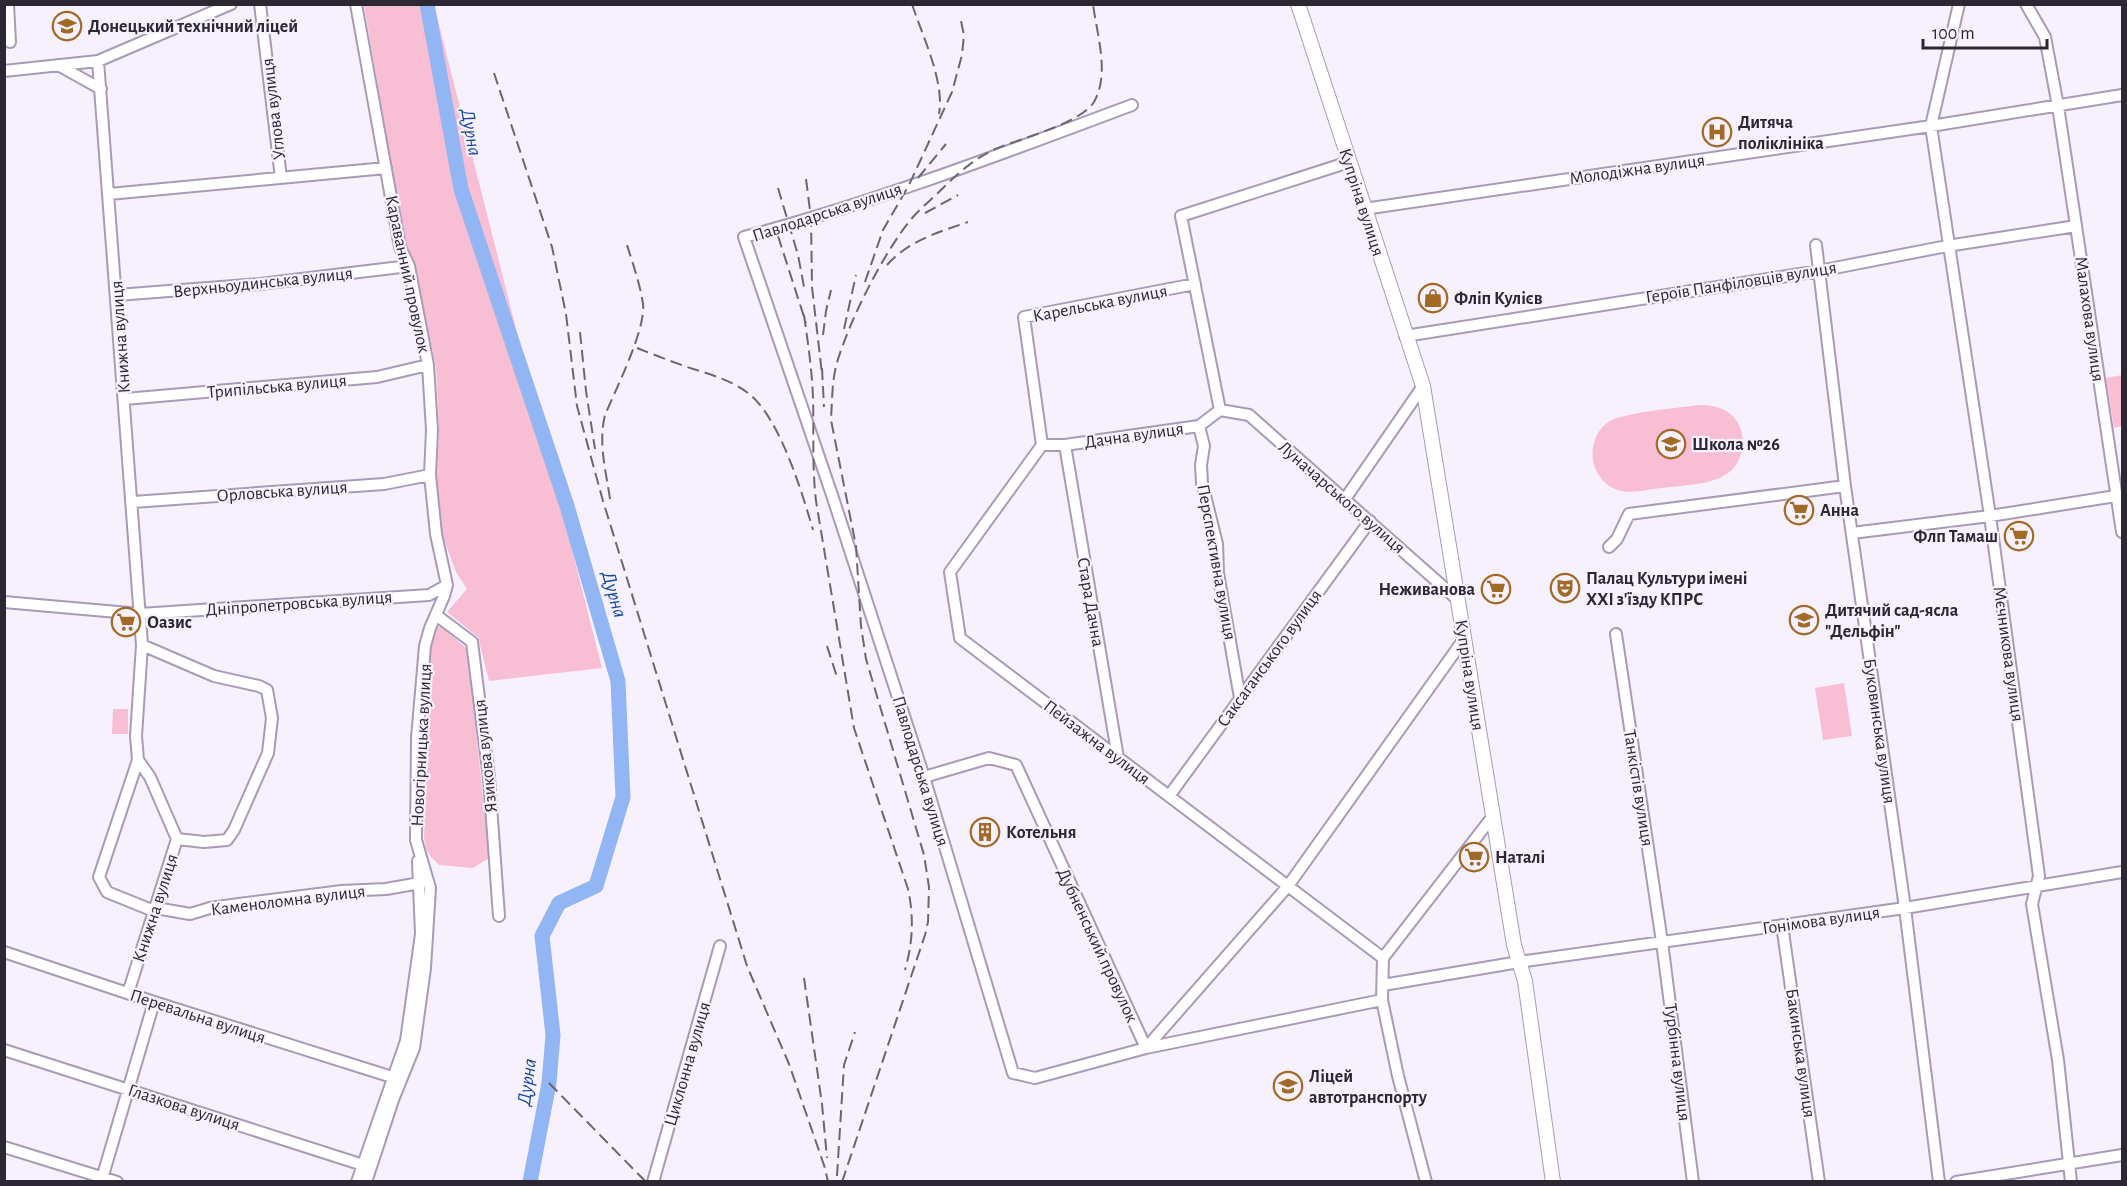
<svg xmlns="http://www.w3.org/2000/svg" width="2127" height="1186" font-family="'Alegreya Sans',sans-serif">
  <rect width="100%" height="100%" fill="#f7f1fe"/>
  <path fill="#f8bed3" d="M364 5H434L602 668 489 681 478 637 447 612 467 589 456 572 441 532 437 479 439 427 436 368 417 275 405 244Z
    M2122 375V426L2114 428 2106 378Z
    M1699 405C1709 405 1717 406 1726 411 1749 424 1748 462 1725 475 1708 486 1673 486 1653 489 1643 491 1632 493 1622 491 1589 485 1582 438 1610 421 1626 412 1679 408 1699 405Z
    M435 627H442L468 650 489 858 473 868 439 865 431 857 426 849 424 838 430 659 431 635Z
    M1844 683 1852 736 1823 740 1815 688Z
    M113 709H128V734H112Z"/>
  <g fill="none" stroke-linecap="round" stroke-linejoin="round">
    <path stroke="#92b6f4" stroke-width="15" d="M427 4 461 189 567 506 618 681 623 797 596 886 559 903 542 936 553 1035 549 1083 530 1182"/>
    <g stroke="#a99ab8" stroke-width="14">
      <path id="minor" d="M8 4 10 42
        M260 4 281 178
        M356 4 400 247 409 266 428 365 432 430 430 475 436 534 447 585 444 596 430 628 425 646 417 738 416 840 430 888 425 968 414 1048 393 1100 366 1182
        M1959 4 1931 126 1990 516 2039 876 2032 904 2058 1060 2071 1182
        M2026 4 2045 37 2058 106 2122 532
        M98 61 142 645 136 736 138 760 99 877 107 892 154 911
        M58 65 101 89
        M4 71 98 61 231 4
        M1132 105C1004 153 876 202 744 237L832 495 924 777 1013 1073 1035 1078 1146 1048 1288 886 1464 639
        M109 194 386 168
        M1364 209 1931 126 2122 95
        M1816 245 1845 486 1905 908 1939 1182
        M117 295 260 284 409 266
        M1405 336 1819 271 1947 246 2076 226
        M125 399 377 377 428 365
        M1220 410 1181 216 1349 162
        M1220 410 1249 415 1457 599
        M1199 426 1204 446 1201 465 1202 483 1217 544 1218 573 1240 698
        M1042 445 950 572 960 638 1383 958 1382 1000 1398 1076 1426 1182
        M1042 445 1024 317 1195 284
        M1042 445H1065L1199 426 1220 410
        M1065 445 1118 758
        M1345 499 1423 386
        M133 502 384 484 430 475
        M1852 533 1990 516 2122 495
        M1609 547 1617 539 1629 514 1845 486
        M4 602 140 614 429 595 447 585
        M436 615 472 642 489 778 499 916
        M1616 634 1662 942 1693 1182
        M142 645 214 676 259 686 267 690 272 718 268 753 234 830 227 840 204 842 177 839
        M924 777 989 758 1016 765 1146 1048 1382 1000
        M1169 796 1370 521
        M156 908 190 914 210 908 239 904 342 891 386 889 420 883
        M1782 925 1819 1182
        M4 952 154 1002 392 1077
        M1383 958 1493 816
        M1383 985 1519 962 1905 908 2122 872
        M128 993 177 839 150 777 138 760
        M4 1050 363 1165
        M4 1147 117 1182
        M101 1182 154 1002
        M357 1182 406 1041 421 934 418 861
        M653 1182 720 946
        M1956 1182 2122 1155"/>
    </g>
    <g stroke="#a99ab8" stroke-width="16">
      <path id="major" d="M1298 4 1423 386 1514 945 1525 981 1553 1182"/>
    </g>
    <use href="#minor" stroke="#fff" stroke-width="10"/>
    <use href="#major" stroke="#fff" stroke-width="14"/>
    <path stroke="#6c6673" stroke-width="2" stroke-dasharray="12 6" stroke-linecap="butt" d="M912 4C922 35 945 82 939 114
      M494 73 552 247 566 314 577 406 603 501 747 966 789 1064 825 1168 828 1182
      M918 178 946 144
      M806 179 811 218 812 287 822 374
      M778 188 798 255 805 292
      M925 213 958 195
      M778 236 806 323
      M887 265C908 241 939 232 968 222
      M865 282 883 230 909 185 952 92 962 55 964 35 961 21
      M804 315C808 343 812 370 813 398 814 433 812 467 816 501L854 728 908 889C914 917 913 942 905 970
      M844 329 856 275
      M580 332 586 391 595 449
      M823 335 826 311 831 290
      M637 348C652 354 668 360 684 366 705 373 730 379 748 393 779 416 802 492 813 530
      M822 368 824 407
      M610 499C606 471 598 443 605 415 616 389 646 329 643 304 640 284 633 264 627 245
      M827 646 837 677
      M804 978 822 1104 827 1158
      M549 1083 646 1182
      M837 1176 844 1065 855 1032
      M842 1182 925 935 928 922 929 887 924 855 866 659 861 626 856 546 831 420C832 402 832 383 836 366 848 323 884 251 913 217 922 207 933 198 942 189 958 173 973 160 993 150 1018 139 1080 124 1094 102 1110 74 1097 35 1093 4"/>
  </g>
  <defs>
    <g id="university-ring" transform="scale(1.5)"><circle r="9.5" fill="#f7f1fe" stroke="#a26a27" stroke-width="1.5"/><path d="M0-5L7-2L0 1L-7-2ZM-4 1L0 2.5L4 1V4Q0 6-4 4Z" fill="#a26a27"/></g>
    <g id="hospital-ring" transform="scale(1.5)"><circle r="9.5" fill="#f7f1fe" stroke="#a26a27" stroke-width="1.5"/><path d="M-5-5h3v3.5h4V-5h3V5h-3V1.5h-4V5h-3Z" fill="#a26a27"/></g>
    <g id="shop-ring" transform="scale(1.5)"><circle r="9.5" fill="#f7f1fe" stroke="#a26a27" stroke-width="1.5"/><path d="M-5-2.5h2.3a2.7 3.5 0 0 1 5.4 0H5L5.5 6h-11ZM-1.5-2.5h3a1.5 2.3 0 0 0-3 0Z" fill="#a26a27"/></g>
    <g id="school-ring" transform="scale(1.5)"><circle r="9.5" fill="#f7f1fe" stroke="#a26a27" stroke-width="1.5"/><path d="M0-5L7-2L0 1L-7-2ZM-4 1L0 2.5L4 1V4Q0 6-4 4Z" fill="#a26a27"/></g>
    <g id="supermarket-ring" transform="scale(1.5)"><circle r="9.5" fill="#f7f1fe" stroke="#a26a27" stroke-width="1.5"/><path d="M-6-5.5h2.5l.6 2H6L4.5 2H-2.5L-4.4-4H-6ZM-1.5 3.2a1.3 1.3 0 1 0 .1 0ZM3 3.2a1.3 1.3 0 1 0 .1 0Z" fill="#a26a27"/></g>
    <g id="theatre-ring" transform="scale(1.5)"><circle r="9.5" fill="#f7f1fe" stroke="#a26a27" stroke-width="1.5"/><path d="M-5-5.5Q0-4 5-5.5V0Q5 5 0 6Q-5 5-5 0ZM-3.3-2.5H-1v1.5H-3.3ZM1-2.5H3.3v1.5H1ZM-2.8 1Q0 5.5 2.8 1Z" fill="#a26a27"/></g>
    <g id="building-ring" transform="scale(1.5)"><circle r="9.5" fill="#f7f1fe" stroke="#a26a27" stroke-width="1.5"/><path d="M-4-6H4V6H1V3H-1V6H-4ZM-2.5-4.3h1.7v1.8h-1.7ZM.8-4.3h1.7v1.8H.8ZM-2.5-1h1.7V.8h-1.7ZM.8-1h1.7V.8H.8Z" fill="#a26a27"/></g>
  </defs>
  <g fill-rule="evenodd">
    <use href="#university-ring" x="67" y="26"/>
    <use href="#hospital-ring" x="1717" y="132"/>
    <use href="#shop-ring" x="1433" y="298"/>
    <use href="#school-ring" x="1671" y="444"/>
    <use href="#supermarket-ring" x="1799" y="510"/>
    <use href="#supermarket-ring" x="2019" y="536"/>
    <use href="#theatre-ring" x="1565" y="588"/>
    <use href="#supermarket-ring" x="1496" y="589"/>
    <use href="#school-ring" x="1804" y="620"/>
    <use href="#supermarket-ring" x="126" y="622"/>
    <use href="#building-ring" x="985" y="832"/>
    <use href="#supermarket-ring" x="1474" y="857"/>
    <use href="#university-ring" x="1288" y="1086"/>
  </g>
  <g text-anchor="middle" stroke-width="4.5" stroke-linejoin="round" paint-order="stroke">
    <g font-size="18" font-weight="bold" fill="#2d2733" stroke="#f7f1fe" text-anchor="start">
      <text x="88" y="32">Донецький технічний ліцей</text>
      <text x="1738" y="128">Дитяча<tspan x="1738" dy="21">поліклініка</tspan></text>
      <text x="1454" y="304">Фліп Кулієв</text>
      <text x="1692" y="450">Школа №26</text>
      <text x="1820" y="516">Анна</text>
      <text x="1998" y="542" text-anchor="end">Флп Тамаш</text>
      <text x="1586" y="584">Палац Культури імені<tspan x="1586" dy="21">XXI з'їзду КПРС</tspan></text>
      <text x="1475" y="595" text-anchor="end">Неживанова</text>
      <text x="1825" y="616">Дитячий сад-ясла<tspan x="1825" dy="21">"Дельфін"</tspan></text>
      <text x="147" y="628">Оазис</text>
      <text x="1006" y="838">Котельня</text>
      <text x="1495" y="863">Наталі</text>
      <text x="1309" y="1082">Ліцей<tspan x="1309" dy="21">автотранспорту</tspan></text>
    </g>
    <g font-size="18" fill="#2d2733" stroke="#f7f1fe">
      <text transform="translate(273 109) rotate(-97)" y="6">Углова вулиця</text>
      <text transform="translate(1637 169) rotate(-8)" y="6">Молодіжна вулиця</text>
      <text transform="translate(1362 202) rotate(72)" y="6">Купріна вулиця</text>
      <text transform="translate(827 212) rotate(-18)" y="6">Павлодарська вулиця</text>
      <text transform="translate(408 274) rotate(78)" y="6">Караванний провулок</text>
      <text transform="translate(263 282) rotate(-6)" y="6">Верхньоудинська вулиця</text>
      <text transform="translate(1741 282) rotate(-9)" y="6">Героїв Панфіловців вулиця</text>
      <text transform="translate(1100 303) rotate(-11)" y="6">Карельська вулиця</text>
      <text transform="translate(2090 319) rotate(82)" y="6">Малахова вулиця</text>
      <text transform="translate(120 337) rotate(-94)" y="6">Книжна вулиця</text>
      <text transform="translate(277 386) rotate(-5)" y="6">Трипільська вулиця</text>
      <text transform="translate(1134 435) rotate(-8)" y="6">Дачна вулиця</text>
      <text transform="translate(282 491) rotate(-4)" y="6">Орловська вулиця</text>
      <text transform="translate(1342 497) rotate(41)" y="6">Луначарського вулиця</text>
      <text transform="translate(1217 562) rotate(80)" y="6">Перспективна вулиця</text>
      <text transform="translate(1091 602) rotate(80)" y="6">Стара Дачна</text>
      <text transform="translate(299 603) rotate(-4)" y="6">Дніпропетровська вулиця</text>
      <text transform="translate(2009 654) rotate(82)" y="6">Мєчникова вулиця</text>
      <text transform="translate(1269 658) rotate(-54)" y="6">Саксаганського вулиця</text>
      <text transform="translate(1470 675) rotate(81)" y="6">Купріна вулиця</text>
      <text transform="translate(1880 731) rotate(82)" y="6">Буковинська вулиця</text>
      <text transform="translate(1097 742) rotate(37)" y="6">Пейзажна вулиця</text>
      <text transform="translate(421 745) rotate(-87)" y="6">Новогірницька вулиця</text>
      <text transform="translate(485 756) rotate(-96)" y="6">Язикова вулиця</text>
      <text transform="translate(921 771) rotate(73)" y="6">Павлодарська вулиця</text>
      <text transform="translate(1639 788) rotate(81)" y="6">Танкістів вулиця</text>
      <text transform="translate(288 900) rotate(-7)" y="6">Каменоломна вулиця</text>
      <text transform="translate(155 908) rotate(-72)" y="6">Книжна вулиця</text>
      <text transform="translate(1821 920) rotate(-8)" y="6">Гонімова вулиця</text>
      <text transform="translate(1098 945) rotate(65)" y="6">Дубненський провулок</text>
      <text transform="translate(198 1016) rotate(18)" y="6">Перевальна вулиця</text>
      <text transform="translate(1801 1053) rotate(82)" y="6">Бакинська вулиця</text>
      <text transform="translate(1678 1062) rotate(83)" y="6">Турбінна вулиця</text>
      <text transform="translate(687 1064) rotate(-74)" y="6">Циклонна вулиця</text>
      <text transform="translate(184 1107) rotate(18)" y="6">Глазкова вулиця</text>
    </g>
    <g font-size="20" font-style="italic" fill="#1649a0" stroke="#f7f1fe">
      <text transform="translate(472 132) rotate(80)" y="7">Дурна</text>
      <text transform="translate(615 594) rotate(74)" y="7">Дурна</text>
      <text transform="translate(526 1082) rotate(-82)" y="7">Дурна</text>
    </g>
  </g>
  <rect width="2127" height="1186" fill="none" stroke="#2d2733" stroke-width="12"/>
  <path d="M1923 39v9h124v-9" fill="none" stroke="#2d2733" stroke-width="3"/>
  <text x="1932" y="39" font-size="18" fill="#2d2733" stroke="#f7f1fe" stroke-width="4.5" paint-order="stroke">100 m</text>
</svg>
